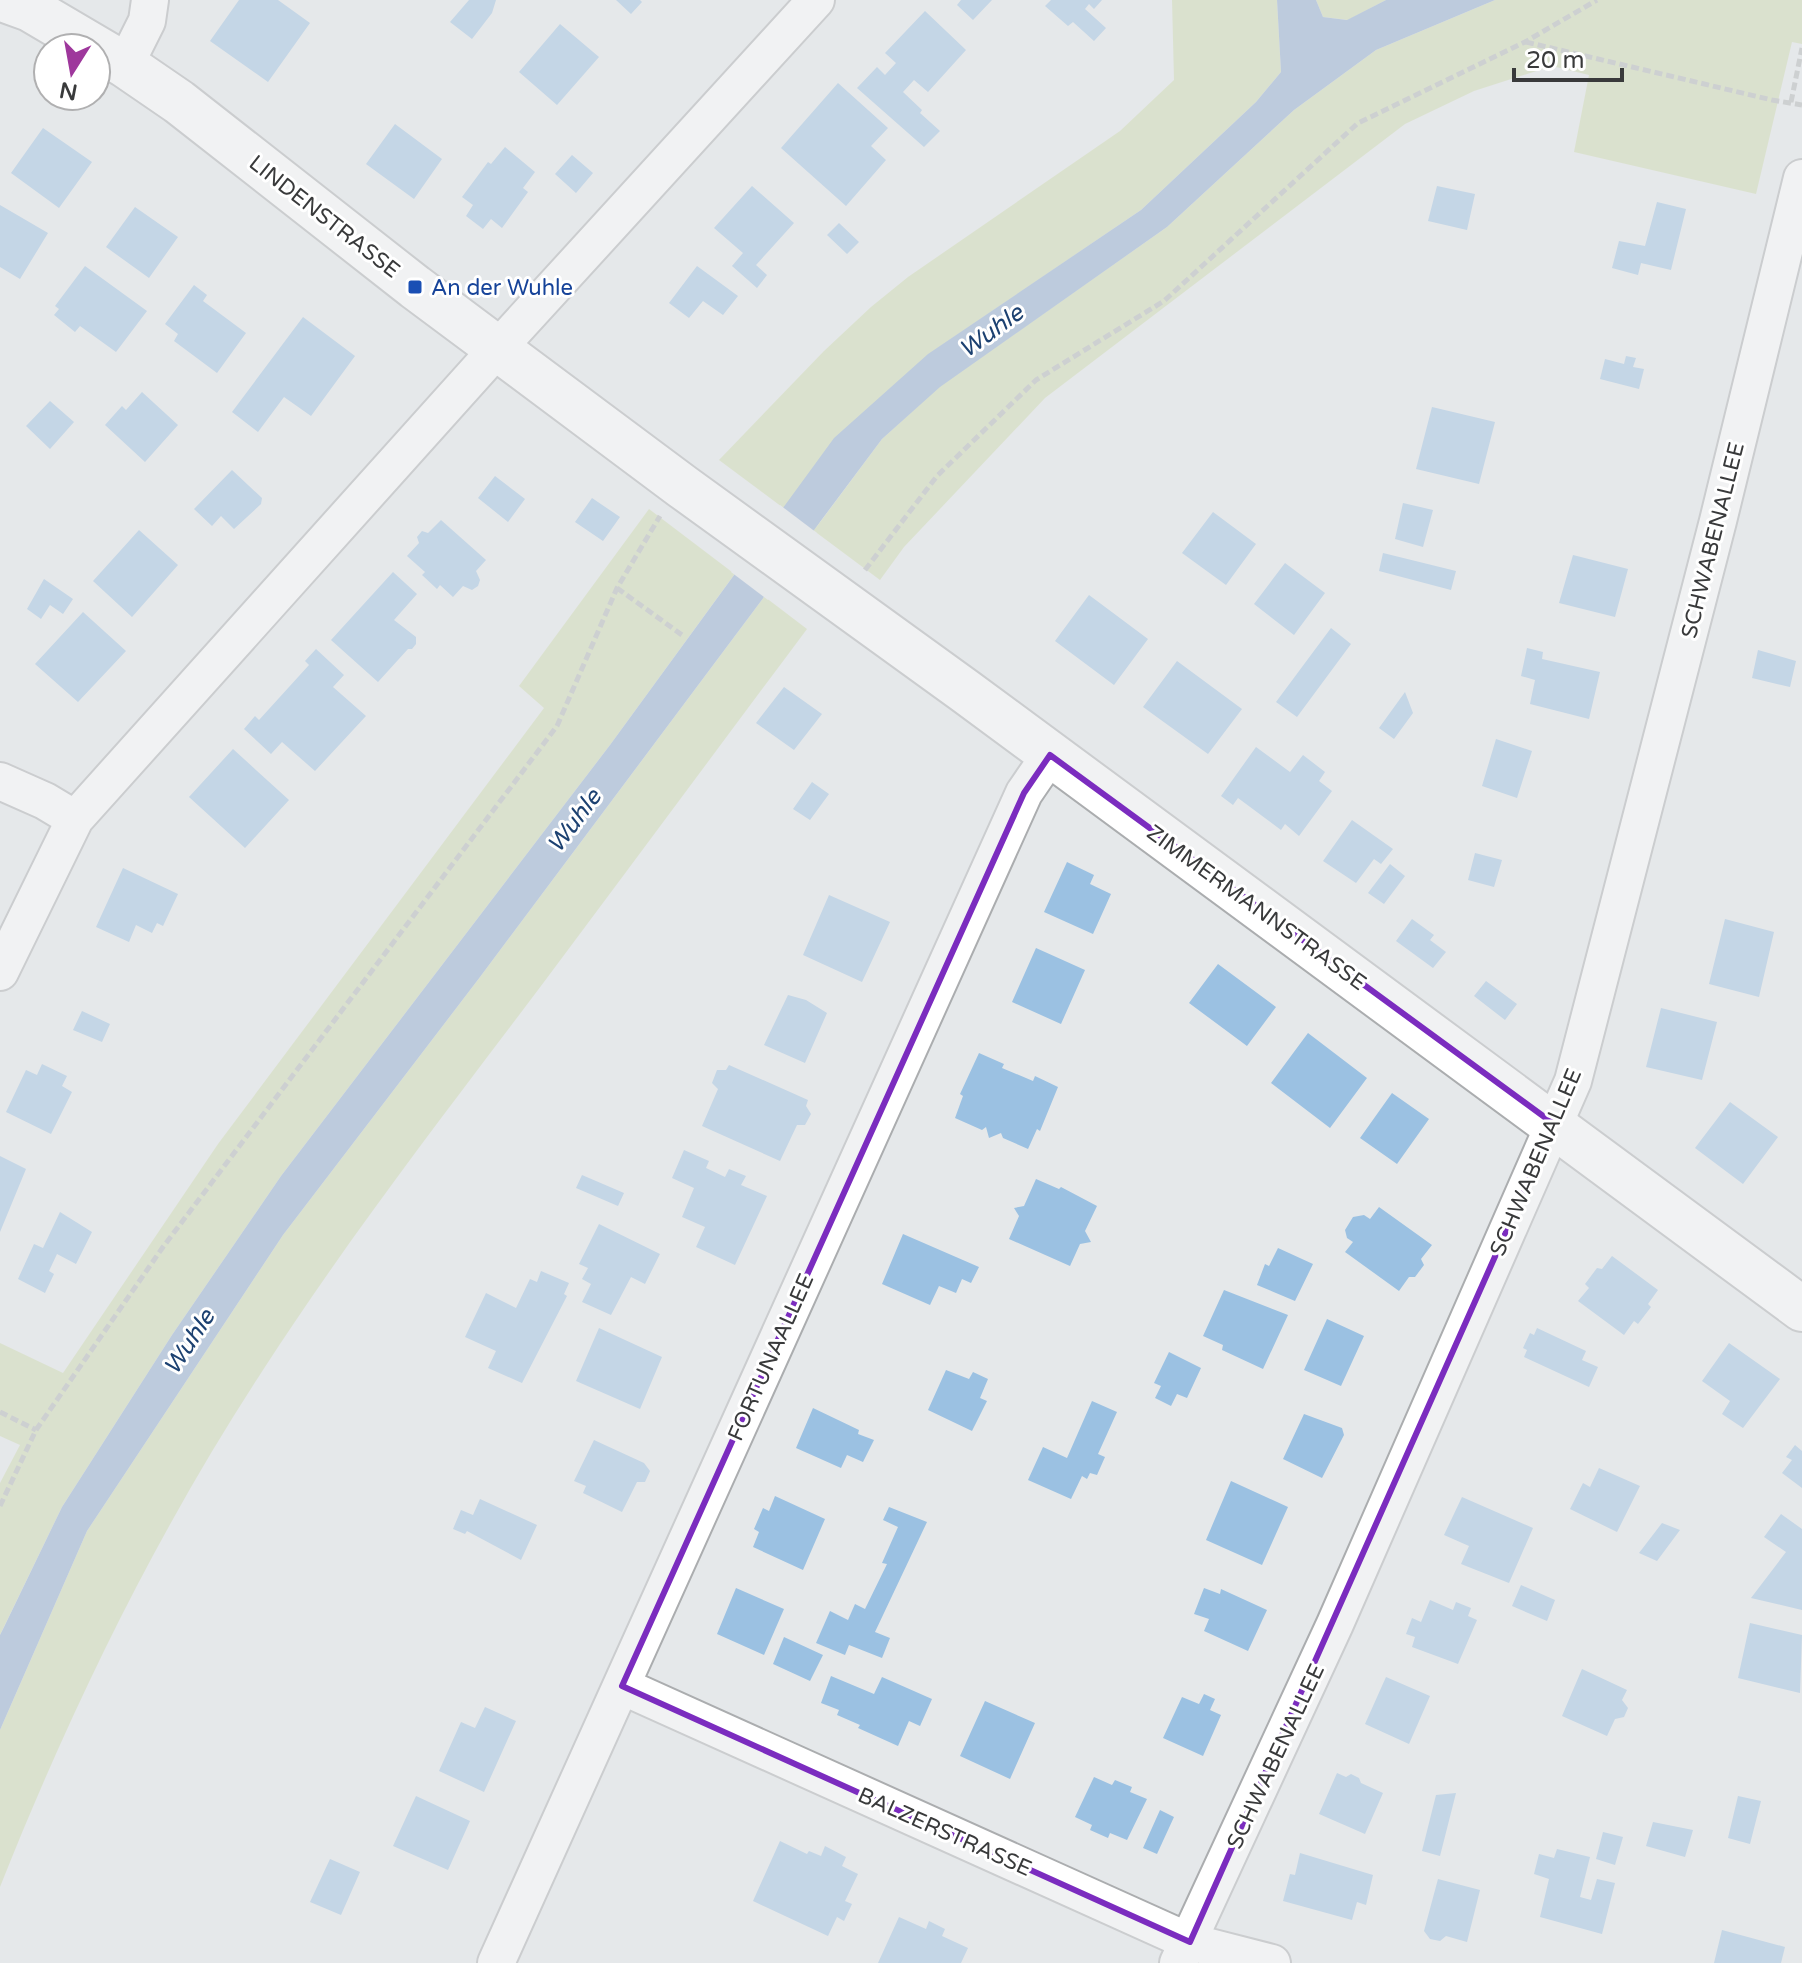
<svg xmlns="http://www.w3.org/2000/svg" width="1802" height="1963" font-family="'Varela Round',sans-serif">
  <rect width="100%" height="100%" fill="#e5e8ea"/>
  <path fill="#cddaae" d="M1172 0H1277L1281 72 1256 102 1141 210 929 354 815 529 882 439 939 387 1167 227 1294 110 1376 50 1495 0H1802V44L1792 42 1756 194 1574 152 1589 75 1552 66 1474 91 1405 124 1045 398 904 547 880 580 719 460 824 351 871 307 908 277 1120 131 1174 80Z
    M1316 0H1386L1348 20 1323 17Z
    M649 509 807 629C718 748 630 867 541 986 446 1112 349 1237 263 1370 157 1532 71 1708 0 1887V1730L87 1531 283 1235 480 977 764 597 734 575 610 745 281 1176 172 1335 62 1507 0 1635V1483L20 1445 0 1436V1343L63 1373 218 1144 544 708 519 686Z"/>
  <path fill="#8da9ce" d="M1277 0H1316L1323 17 1347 20 1386 0H1495L1376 50 1294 110 1167 227 940 387 882 439 480 977 283 1235 87 1531 0 1730V1635L5 1625 62 1507 172 1335 281 1176 610 745 834 438 928 354 1141 210 1256 102 1281 72Z"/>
  <path fill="#e5e8ea" d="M780 505 817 533 768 600 731 572Z"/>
  <path fill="#9bc1e2" d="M239 0H278L310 23 268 82 210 41Z
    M469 0H496L492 13 472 39 450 22Z
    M616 0H640L642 2 631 14Z
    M961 0H992L973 20 957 5Z
    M1051 0H1102L1094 9 1089 4 1085 9 1106 28 1094 41 1073 22 1068 26 1045 6Z
    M925 11 966 50 928 92 914 80 903 92 922 110 920 113 940 131 924 147 857 88 877 67 885 75 896 63 885 53Z
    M560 24 599 57 557 105 519 72Z
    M838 83 888 128 871 146 886 160 846 206 781 148Z
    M395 124 442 159 414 199 366 164Z
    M43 128 92 162 59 208 11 173Z
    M505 147 535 172 523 188 528 192 502 228 491 219 483 229 466 216 473 205 462 197 488 162 491 164Z
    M572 155 593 173 576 193 555 174Z
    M752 186 794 223 756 265 767 275 757 288 732 266 743 253 714 228Z
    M1437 186 1475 194 1467 230 1428 221Z
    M1657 202 1686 209 1671 270 1641 263 1638 275 1612 268 1619 241 1645 246Z
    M0 205 48 233 20 279 0 267Z
    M135 207 178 237 149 278 106 247Z
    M839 223 859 242 847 254 827 235Z
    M85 266 147 311 116 352 80 326 75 332 54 315 59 309 55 306Z
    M697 266 738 296 723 315 703 301 689 318 669 303Z
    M194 285 207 295 203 301 246 333 217 373 174 341 178 334 165 324Z
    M303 317 355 356 311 416 284 397 258 432 232 412Z
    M1626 356 1636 358 1633 367 1644 369 1639 389 1600 379 1605 359 1624 364Z
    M142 392 178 425 145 462 105 425 122 406 126 410Z
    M50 401 74 422 50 449 26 426Z
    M1432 407 1495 422 1479 484 1416 469Z
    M232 470 262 498 261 504 234 529 221 516 212 526 194 509Z
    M495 476 525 499 508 522 478 498Z
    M592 498 620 517 603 541 575 522Z
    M1403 503 1433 510 1423 547 1395 539Z
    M1213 512 1256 544 1226 585 1182 553Z
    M441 520 486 560 476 571 480 580 478 586 472 590 463 586 453 597 440 585 437 589 422 575 425 572 407 556 419 543 417 537 422 531 428 533Z
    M139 530 178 565 132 617 93 581Z
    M1383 553 1456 571 1451 590 1379 571Z
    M1573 555 1628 569 1615 617 1559 603Z
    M1285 563 1325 593 1294 635 1254 604Z
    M393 572 417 594 394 620 416 637V644L412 649H408L378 682 331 640Z
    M44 579 73 599 63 614 50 605 41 619 27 609Z
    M1089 595 1148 639 1114 685 1055 641Z
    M83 612 126 651 78 702 35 664Z
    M1331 628 1351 644 1297 717 1276 702Z
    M1527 648 1543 652 1542 659 1600 672 1589 719 1530 704 1535 680 1521 676Z
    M316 649 344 675 333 687 366 716 315 771 282 742 271 754 244 729 255 716 259 720 309 665 305 661Z
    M1758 650 1796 661 1790 687 1752 678Z
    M1177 661 1242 709 1208 754 1143 707Z
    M784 687 822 714 794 750 756 723Z
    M1405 692 1413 713 1394 739 1379 728Z
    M1496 739 1532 751 1517 798 1482 786Z
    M1256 747 1290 772 1303 755 1325 772 1319 781 1332 791 1299 836 1285 824 1281 830 1238 798 1233 805 1221 796Z
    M233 749 289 800 245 848 189 797Z
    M812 782 829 794 810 820 793 809Z
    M1352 820 1393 849 1381 864 1374 859 1356 883 1323 861Z
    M1475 853 1502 860 1494 887 1468 880Z
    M1067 862 1094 875 1090 884 1111 894 1093 934 1044 912Z
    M1390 864 1405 876 1384 904 1368 893Z
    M123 868 178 894 163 926 157 923 152 933 136 925 129 942 96 927Z
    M829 895 890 922 862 982 803 955Z
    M1412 919 1434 935 1430 940 1446 952 1433 968 1396 941Z
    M1725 919 1774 932 1759 997 1709 984Z
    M1036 948 1085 970 1061 1024 1012 1002Z
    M1218 964 1276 1007 1247 1046 1189 1003Z
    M1486 981 1517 1004 1505 1020 1474 996Z
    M788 995 806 1000 827 1013 805 1063 764 1045Z
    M1661 1008 1717 1022 1702 1080 1646 1067Z
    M82 1011 110 1024 102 1042 73 1030Z
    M1308 1033 1367 1078 1330 1128 1271 1083Z
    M979 1053 1004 1064 1002 1068 1033 1081 1035 1076 1058 1087 1040 1131 1037 1129 1028 1149 1003 1138 1001 1133 989 1138 986 1127 982 1130 955 1118 963 1096 960 1094Z
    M42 1064 67 1076 62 1086 72 1092 51 1134 6 1112 26 1070 37 1075Z
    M729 1065 808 1100 806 1106 811 1114 805 1125H797L780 1161 702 1126 718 1089 712 1083 717 1070H726Z
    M1392 1093 1429 1119 1397 1164 1360 1138Z
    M1730 1102 1778 1137 1743 1184 1695 1148Z
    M684 1150 709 1161 706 1168 725 1177 729 1169 746 1176 741 1185 767 1196 735 1265 696 1247 705 1227 682 1217 694 1188 672 1178Z
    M0 1156 26 1169 0 1232Z
    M582 1175 624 1193 618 1206 576 1188Z
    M1036 1179 1059 1189 1061 1187 1097 1206 1085 1231 1091 1242 1080 1244 1070 1266 1009 1239 1019 1216 1014 1208 1024 1206Z
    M1379 1207 1432 1245 1421 1259 1424 1265 1415 1277H1409L1399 1291 1345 1252 1353 1242 1347 1238 1345 1230 1353 1217 1364 1215 1370 1219Z
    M60 1212 92 1232 76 1264 57 1254 49 1271 54 1274 45 1293 18 1279 34 1244 43 1248Z
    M599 1224 660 1254 645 1284 631 1277 611 1315 582 1302 591 1284 582 1279 588 1268 579 1264Z
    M903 1234 979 1267 971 1283 962 1279 956 1293 939 1286 930 1305 882 1284Z
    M1278 1248 1313 1264 1295 1301 1257 1285 1265 1264 1269 1266Z
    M1612 1256 1658 1290 1648 1304 1651 1307 1638 1324 1634 1321 1624 1335 1578 1301 1589 1288 1585 1284 1597 1268 1602 1269Z
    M541 1271 569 1283 564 1294 567 1296 522 1383 488 1368 496 1351 465 1337 486 1293 516 1308 530 1279 537 1282Z
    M1224 1290 1288 1315 1263 1369 1222 1350 1223 1345 1203 1336Z
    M1327 1319 1364 1336 1341 1386 1304 1370Z
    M599 1328 662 1357 640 1409 576 1381Z
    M1537 1328 1586 1351 1582 1360 1598 1367 1589 1387 1524 1357 1527 1350 1523 1348 1530 1333 1534 1335Z
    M1729 1343 1780 1379 1743 1428 1722 1414 1730 1401 1702 1381Z
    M1169 1352 1201 1368 1187 1398 1177 1394 1171 1406 1155 1398 1161 1386 1154 1383Z
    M946 1370 969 1379 973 1372 988 1379 980 1398 987 1401 972 1431 928 1410Z
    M1092 1401 1117 1412 1098 1454 1105 1457 1097 1475 1090 1473 1087 1479 1082 1476 1071 1499 1028 1480 1043 1447 1067 1458Z
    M813 1408 859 1430 858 1434 874 1440 863 1462 847 1455 841 1468 796 1448Z
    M1304 1414 1342 1428 1344 1435 1322 1478 1283 1459Z
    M594 1440 644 1463 650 1471 645 1482H637L622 1512 583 1493 586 1486 574 1481Z
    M1795 1445 1802 1451V1488L1782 1473 1792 1460 1786 1457Z
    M1599 1468 1640 1486 1617 1532 1570 1509 1583 1483 1590 1487Z
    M1231 1481 1288 1507 1262 1565 1206 1540Z
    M775 1496 825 1519 803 1570 753 1547 759 1532 754 1529 763 1508 769 1511Z
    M1462 1497 1533 1528 1509 1583 1461 1564 1469 1546 1444 1535Z
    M480 1499 537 1525 521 1560 467 1531 465 1534 453 1529 461 1510 473 1515Z
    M889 1507 927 1522 875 1632 890 1638 882 1658 849 1645 845 1655 816 1643 830 1611 848 1620 855 1604 865 1609 887 1564 882 1563 898 1527 883 1520Z
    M1781 1514 1802 1529V1610L1751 1598 1786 1552 1764 1537Z
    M1662 1523 1680 1530 1657 1561 1639 1553Z
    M1521 1585 1555 1600 1547 1621 1512 1606Z
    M736 1588 784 1609 764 1655 717 1634Z
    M1204 1588 1220 1594 1221 1589 1267 1610 1248 1651 1204 1631 1209 1619 1194 1614Z
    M1430 1600 1453 1610 1456 1602 1471 1608 1468 1616 1477 1620 1458 1664 1412 1647 1415 1637 1406 1634 1412 1618 1421 1622Z
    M1750 1623 1802 1635 1800 1693 1738 1678Z
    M784 1637 823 1655 810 1681 773 1664Z
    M1582 1669 1627 1690 1622 1700 1628 1708 1624 1717 1615 1719 1607 1736 1562 1716Z
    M831 1676 874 1694 882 1677 932 1699 920 1726 909 1721 898 1746 858 1728 860 1725 837 1715 839 1710 821 1703Z
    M1386 1677 1430 1696 1409 1744 1365 1724Z
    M1204 1694 1215 1699 1210 1710 1221 1715 1203 1756 1163 1738 1182 1697 1199 1704Z
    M985 1701 1035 1723 1010 1779 960 1756Z
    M485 1707 516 1721 484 1792 439 1771 461 1722 475 1728Z
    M1337 1773 1346 1777 1351 1774 1359 1778 1361 1783 1383 1793 1365 1834 1319 1814Z
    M1094 1777 1112 1785 1115 1780 1132 1787 1130 1792 1147 1799 1127 1840 1110 1833 1108 1838 1090 1830 1092 1825 1075 1817Z
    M1456 1793 1440 1856 1422 1851 1436 1795Z
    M416 1796 470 1821 448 1870 393 1846Z
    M1738 1796 1761 1801 1750 1844 1728 1838Z
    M1160 1810 1174 1817 1157 1854 1143 1848Z
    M1653 1822 1693 1830 1685 1857 1646 1846Z
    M1603 1832 1623 1837 1615 1865 1596 1859Z
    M780 1841 807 1854 809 1851 821 1856 825 1846 846 1857 842 1866 858 1874 845 1901 852 1904 844 1921 837 1917 828 1936 753 1901Z
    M1557 1849 1590 1857 1580 1897 1591 1900 1597 1879 1615 1883 1602 1934 1540 1917 1549 1879 1534 1874 1539 1854 1554 1858Z
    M1300 1853 1373 1875 1366 1905 1357 1902 1352 1920 1283 1901 1290 1874 1295 1875Z
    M330 1859 360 1872 341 1915 310 1902Z
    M1438 1879 1480 1890 1467 1942 1446 1936 1440 1941 1430 1939 1424 1931Z
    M899 1917 926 1929 929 1921 945 1929 942 1936 968 1948 961 1963H878Z
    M1722 1930 1785 1947 1781 1963H1714Z"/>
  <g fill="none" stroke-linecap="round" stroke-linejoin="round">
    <g stroke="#abadaf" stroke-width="40">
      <path id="street" d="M125 65 147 21 150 0
        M0 781 45 801 75 819
        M0 972 75 819 498 348 816 0
        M622 1686 1190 1942 1272 1963
        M496 1963 1024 793 1050 755
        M1178 1963 1335 1624 1573 1081 1718 521 1802 178"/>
    </g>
    <g stroke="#abadaf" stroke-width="48">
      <path id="secondary" d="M5 0 30 9 125 65 179 102 415 287 683 487 965 691 1802 1309"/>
    </g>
    <path stroke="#b0b3b4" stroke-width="5" stroke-dasharray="8 4" stroke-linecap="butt" d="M1526 42 1772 100 1802 105
      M1791 102 1802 48
      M865 570 937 476 1036 380 1164 301 1358 123 1525 42 1597 0
      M617 588 682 635
      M0 1412 36 1430
      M0 1506 36 1430 163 1247 557 726 617 588 660 516"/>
    <use href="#street" stroke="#fff" stroke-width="36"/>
    <use href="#secondary" stroke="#fff" stroke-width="44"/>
  </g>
  <path d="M0 0H1802V1963H0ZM1050 755 1554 1124 1190 1942 622 1686 1024 793Z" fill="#e5e8ea" fill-opacity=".55" fill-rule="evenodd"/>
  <path fill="none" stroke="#7b2cbf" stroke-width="6" stroke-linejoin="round" d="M1050 755 1554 1124 1190 1942 622 1686 1024 793Z"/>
  <rect fill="#1a4fb4" stroke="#fff" stroke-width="3" x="407" y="279" width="16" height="16" rx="4"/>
  <g text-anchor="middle" stroke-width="6" stroke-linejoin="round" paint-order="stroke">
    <g font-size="22" fill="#393a3b" stroke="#fff">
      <text transform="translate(325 216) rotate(38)" y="8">LINDENSTRASSE</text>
      <text transform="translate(1712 540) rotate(-76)" y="8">SCHWABENALLEE</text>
      <text transform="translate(1257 907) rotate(36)" y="8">ZIMMERMANNSTRASSE</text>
      <text transform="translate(1535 1162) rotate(-67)" y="8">SCHWABENALLEE</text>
      <text transform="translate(770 1357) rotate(-66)" y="8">FORTUNAALLEE</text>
      <text transform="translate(1275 1756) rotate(-65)" y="8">SCHWABENALLEE</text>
      <text transform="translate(945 1831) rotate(24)" y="8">BALZERSTRASSE</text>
    </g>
    <g font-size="22" fill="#164399" stroke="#fff" text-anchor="start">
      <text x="431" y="295">An der Wuhle</text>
    </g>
    <g font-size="24" font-style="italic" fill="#1c4171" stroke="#fff">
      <text transform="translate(991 331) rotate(-36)" y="8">Wuhle</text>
      <text transform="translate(574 821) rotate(-53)" y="8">Wuhle</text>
      <text transform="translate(189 1342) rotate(-57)" y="8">Wuhle</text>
    </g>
  </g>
  <g transform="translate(72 72) rotate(191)"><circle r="38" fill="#ffffff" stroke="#b0b0b1" stroke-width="2"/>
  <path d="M0-6L14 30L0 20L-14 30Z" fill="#9e379c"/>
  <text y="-12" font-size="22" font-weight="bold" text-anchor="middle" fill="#393a3b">N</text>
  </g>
  <path d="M1514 68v12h108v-12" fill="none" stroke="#393a3b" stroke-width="4"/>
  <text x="1526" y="68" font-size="24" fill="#393a3b" stroke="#ffffff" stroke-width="6" paint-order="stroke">20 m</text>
</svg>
